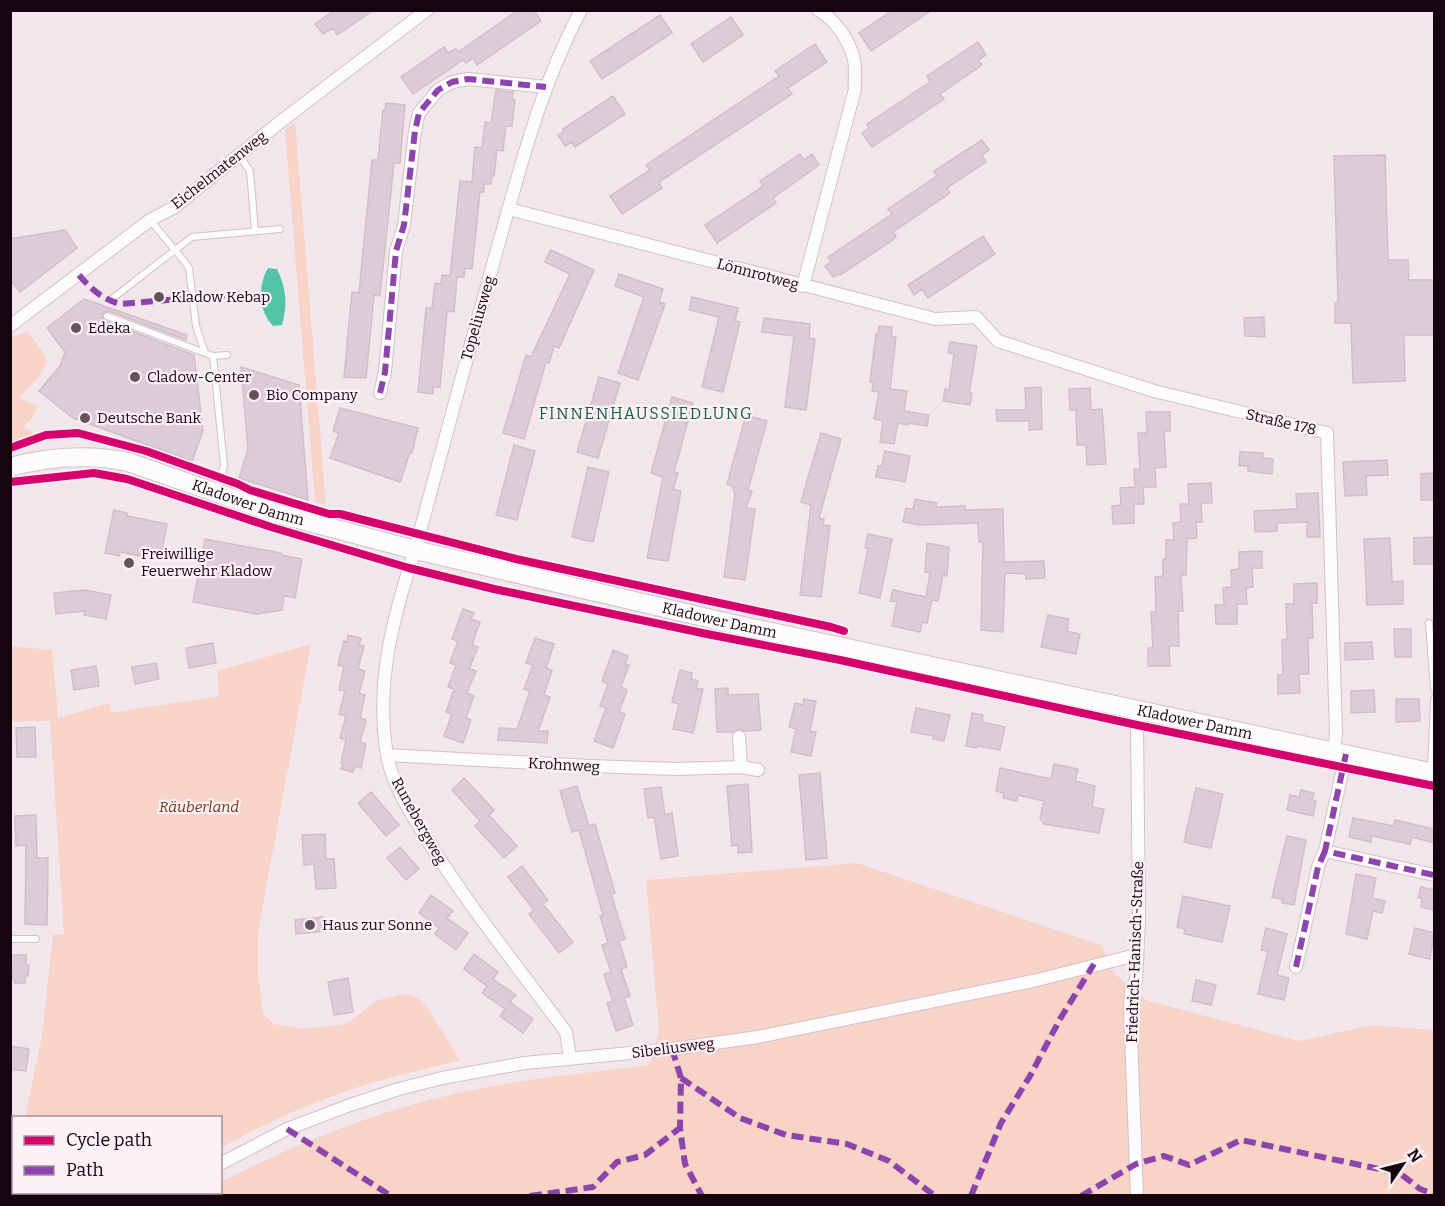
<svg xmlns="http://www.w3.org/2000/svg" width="1445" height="1206" font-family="Bitter,serif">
  <rect width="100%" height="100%" fill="#f2e6ec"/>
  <path fill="#f8d4c8" d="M295 122 326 505 315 502 285 130Z
    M27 331 43 352 47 362 40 375 19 398 38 406 31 420 25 425 26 429 32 431 33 434 11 445V338Z
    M311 644 258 932V973L263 1014 274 1024 302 1029 346 1024 378 1000 405 994 417 998 426 1006 460 1060C435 1067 410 1072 385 1079 328 1095 271 1119 221 1148L220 1118 25 1117 42 1036 53 935 64 934 50 721H11V646L52 650 58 718 109 703 111 713 219 696 217 671Z
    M857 863 1101 945 1115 974 1146 1000 1299 1041 1372 1025 1434 1030V1195L217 1196 221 1193V1182C299 1142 381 1109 468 1091 527 1078 588 1073 649 1065L659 1032 646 880Z"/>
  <path fill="#52c4a5" d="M268 268 277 269C286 288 288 304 282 325L273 326C258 311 258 285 268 268Z"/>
  <path fill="#ddccd5" stroke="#cfc0c8" stroke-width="1.5" d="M335 10H374L337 35 333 28 323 34 315 24Z
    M518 10H534L541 21 477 65 473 58 466 63 463 60 413 94 401 77 444 47 448 53 456 49 458 52Z
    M893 10H932L871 51 859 33Z
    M660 15 672 33 602 79 590 61Z
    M731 17 743 35 703 62 691 44Z
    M978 42 986 55 978 60 982 65 940 94 944 99 872 147 862 133 869 128 867 124 930 82 927 76Z
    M815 44 827 62 788 88 792 94 659 182 662 188 622 214 610 196 650 170 646 165 779 76 775 71Z
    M496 90 513 92 512 99 515 100 512 126H506L503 151 497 150 494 176H492L491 184H484V192H480L472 269 465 268 464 277H457L454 312 447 311 440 387H433V394L418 392 426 308H432L435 283 441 284 442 275 450 276 460 181 472 182 475 147 482 148 485 122 491 123Z
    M613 96 625 114 575 147 572 142 565 146 558 135 564 131 563 129Z
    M386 103 405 105 400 163H394L380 296 374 295 366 378 344 377 352 292 359 293 372 160H378L383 110H385Z
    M982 140 989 150 982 155 986 162 947 188 950 193 893 232 896 237 890 242 840 275 839 274 833 277 825 266 831 262 828 257 892 214 888 209 937 176 934 171Z
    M800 154 804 160 812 154 819 165 773 198 776 203 717 243 705 225 763 186 760 181Z
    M1385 155 1388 260H1408L1409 280H1434V335H1404L1405 381 1353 383 1351 323H1335V303L1338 302 1334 156Z
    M65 230 77 248 20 292 10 279V239Z
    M983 236 995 254 928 298 922 289 914 295 908 285Z
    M551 250 594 270 559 348 554 346 549 363 546 362 524 439 503 433 526 355 531 357 570 274 545 262Z
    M619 274 663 289 659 302 665 304 638 380 618 373 644 297 615 286Z
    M692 297 738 308 735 321 740 322 723 392 702 387 719 317 689 310Z
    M84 299 187 335 186 340 109 311 104 312 102 315 105 321 194 355 203 431 192 461 73 418 39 391 60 366 65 352 47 328Z
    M1264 317 1265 337 1245 336 1244 318Z
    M764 318 810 324 809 338 815 339 806 410 785 407 794 336 762 332Z
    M879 326 892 327 891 336 896 337 890 389 907 391 904 411 929 415 927 426 908 423V425L898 423 894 444 880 442 883 421 874 419 879 392 872 391 873 383 870 382 876 334H878Z
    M950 342 977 346 969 393H972L970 405 943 401 945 389 949 390 954 354 948 353Z
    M241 367 299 385 308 500 239 478 248 449Z
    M599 377 620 383 598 458 577 452Z
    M1041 387 1042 429 1029 430V421H997L996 410H1026L1025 388Z
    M1090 388 1091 410 1102 409 1106 464 1087 465 1086 445H1077L1076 410H1070L1069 389Z
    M672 397 693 403 674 472 678 473 673 489 681 491 668 561 647 558 663 477 651 473Z
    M340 408 418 428 412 453 410 452 400 482 330 458 339 433 333 431Z
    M1146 412H1170V431H1164L1166 467 1155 468 1156 487H1143L1144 504H1134V523L1113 524 1112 506 1121 505 1120 488 1135 487 1134 469H1140L1138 433H1147Z
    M746 415 767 421 748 490 752 491 746 508 755 509 745 580 724 577 735 494 732 486 727 484Z
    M821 433 841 439 819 518 824 519 823 525 830 526 821 597 800 595 811 505 801 502Z
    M514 445 535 451 517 520 496 515Z
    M885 451 910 456 905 482 876 477 878 466H882Z
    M1240 452 1263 453V458L1273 459 1272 474 1248 471V466H1239Z
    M1387 460 1388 475 1366 476 1367 495 1345 496 1343 462Z
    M588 467 609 472 593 542 572 537Z
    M1434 473V500H1421V474Z
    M1211 483 1212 503H1201L1202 522H1196L1197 538 1187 539 1186 575H1181L1183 611H1178L1179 646H1169L1170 666H1148V648H1153L1151 612H1156L1155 577 1163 576V559H1166V540H1174L1173 523 1181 522 1180 504H1189L1188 484Z
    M1318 493 1320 537H1307V522L1277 523V531L1255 532 1254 511 1297 509 1296 494Z
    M915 499 937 503 936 507 965 506V510L1003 509 1004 562 1044 561 1045 578 1026 579V574L1005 573 1003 632 981 630 983 542H979L978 523 919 525 903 522 906 508 913 509Z
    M114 510 127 513V516L167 524 160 560 120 552 119 556 105 553Z
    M868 534 892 539 880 598 859 593 868 548H865Z
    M1434 537V564H1414V538Z
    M1390 538 1392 582 1403 581V604L1367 605 1364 539Z
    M205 539 281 553V555L302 559 295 598 284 596 282 610 256 614 193 602Z
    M927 543 949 547 947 576 943 575 938 601 932 600 927 623 922 622 920 632 892 626 897 602 890 601 893 590 926 597 930 573 925 572Z
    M1262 551V568H1252L1253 587 1246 588 1247 604H1237V624H1216L1215 605H1224L1223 588 1232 587 1231 570 1239 569V552Z
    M1317 583V603H1312L1313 638H1308L1309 674H1299L1300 693 1278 694V675H1283L1282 640 1287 639 1286 604H1294V584Z
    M85 590 111 595 106 619 84 615 85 611 56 614 54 593Z
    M463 609 474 613 471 619 480 622 472 645 478 647 469 669 476 671 467 693 474 696 466 718 471 720 463 743 444 736 452 714 446 712 454 689 448 687 456 665 450 663 458 641 452 639Z
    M1048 615 1069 619 1067 631 1080 634 1076 654 1041 647Z
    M1394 629H1411V657H1395Z
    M348 635 361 638 359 645 364 646 358 669 365 671 359 693 365 695 360 718 366 720 360 742 366 744 361 768 355 766 353 772 341 769 343 764 341 763 346 740 340 738 346 716 339 714 345 691 339 690 344 667 338 665 344 641 347 642Z
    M535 638 554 644 546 668 552 670 544 695 550 697 538 731H548L547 743 498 740 499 728 517 729 530 691 524 689 533 665 526 663Z
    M1372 642 1373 659 1345 660V643Z
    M213 643 216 663 189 668 186 648Z
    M613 650 628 656 625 664 629 665 621 687 627 690 619 712 625 714 613 748 594 741 606 708 600 706 608 684 602 681Z
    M156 663 159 679 135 684 132 667Z
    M96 666 99 686 74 690 71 670Z
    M680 670 692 673 691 679 698 681 696 689H703L693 733 673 729 679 704 672 702Z
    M728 688V695L758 694 761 730 744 731 739 729 733 732H717L715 689Z
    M1374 690 1375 712 1351 713V691Z
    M804 699 816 701 810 731 816 732 811 756 791 752 796 729 789 727 795 703 803 705Z
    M1396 699H1419L1420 721 1396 722Z
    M916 708 950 715 944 741 933 739 934 736 911 732Z
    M972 713 983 715 982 722 1005 727 1000 750 977 746 976 748 966 746Z
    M35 727 36 757H17L16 728Z
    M1054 764 1078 769 1075 781 1095 786 1092 807 1104 809 1099 833 1044 824 1040 818 1044 801 1018 795 1017 801 1003 798 1004 793 996 791 1000 768 1051 779Z
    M820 773 827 858 806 860 799 775Z
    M464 778 494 810 489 815 517 846 504 858 475 826 480 821 452 790Z
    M748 784 752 852 738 853V845L732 846 727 786Z
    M577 786 589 826 595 824 615 893 611 894 625 939 619 941 627 967 621 969 630 996 624 998 633 1025 616 1031 607 1003 613 1001 604 974 611 972 602 945 608 943 600 916 603 915 579 830 572 832 560 791Z
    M661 787 665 815 672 813 678 856 661 859 654 817 648 818 644 789Z
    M1196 788 1223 794 1211 848 1184 842Z
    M1301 790 1314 793 1312 800 1316 801 1313 816 1287 810 1290 795 1299 797Z
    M371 792 399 825 386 836 358 803Z
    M36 815 37 858H48L47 925 25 924 26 845 16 846 15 816Z
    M1353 818 1394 826 1395 820 1434 829V843L1412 837 1410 844 1372 836 1371 842 1349 837Z
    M325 834 326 859H334L336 888 316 889 314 864 304 865 302 835Z
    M1287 836 1306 840 1294 905 1282 903 1283 900 1272 897Z
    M400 847 419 869 406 880 387 858Z
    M522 866 548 900 543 904 573 942 559 953 529 914 534 910 508 877Z
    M1356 874 1376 878 1372 898 1385 901 1382 913 1373 911 1367 939 1346 934Z
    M1421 887 1434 890V910L1421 907 1422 899 1418 897Z
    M431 895 453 911 447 918 468 933 456 950 435 934 439 928 419 913Z
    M1183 896 1230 906 1222 942 1184 934 1185 929 1177 927Z
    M323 917 325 931 296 934 295 920Z
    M1266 928 1287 934 1277 975 1289 978 1284 1000 1258 994 1268 951 1261 950Z
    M1415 928 1434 933 1430 959 1409 954Z
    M474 954 498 972 493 979 516 995 510 1002 533 1019 523 1033 500 1016 505 1009 482 993 487 986 464 969Z
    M10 955H26V965H29L28 976H25V983H15L12 976H10Z
    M348 978 353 1012 334 1015 328 982Z
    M1196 980 1216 985 1211 1005 1192 1001Z
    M10 1046 29 1049 26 1071 10 1069Z"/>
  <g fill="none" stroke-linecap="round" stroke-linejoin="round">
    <g stroke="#d1c1ca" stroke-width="8">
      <path id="service" d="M239 155 250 171 255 231
        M150 220 184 261 189 268 196 326 205 353
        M113 298 192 237 280 229
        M107 316 213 356 227 355
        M213 356 224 465 217 492
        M1429 623 1434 689
        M1431 770 1434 699
        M10 939H36
        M73 1196V1192"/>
    </g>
    <g stroke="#d1c1ca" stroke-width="14">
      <path id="minor" d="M509 209 935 319 976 317 998 341 1154 391 1327 433 1336 734 1334 752
        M803 286 855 89C854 80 856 69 854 60 850 41 835 19 818 10
        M10 326 150 220 173 208 284 119 427 10
        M380 393 385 372 396 251 404 225 415 131 419 113 438 90 452 82 468 79 546 87
        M739 737 741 767
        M1346 754 1325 851 1434 875
        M387 755 590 766 676 769 741 767 758 770
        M1296 967 1318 867 1325 851
        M570 1058 566 1032C520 970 471 909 430 844 413 816 393 788 387 755 375 683 393 617 415 550 442 449 470 347 498 246 521 165 541 85 581 10
        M220 1164 287 1129 350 1105 399 1089 442 1078 525 1063 672 1049 758 1037 1033 981 1136 955
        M167 1196 172 1192
        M1137 1196 1130 1008 1131 990 1136 981 1139 921 1137 725 1140 709"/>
    </g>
    <g stroke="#d1c1ca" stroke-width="20">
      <g id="secondary">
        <path id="s1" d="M10 467C48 457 89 454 128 462L275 513 415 550 729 623 1434 773"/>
      </g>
    </g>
    <use href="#service" stroke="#fdfbfc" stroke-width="6"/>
    <use href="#minor" stroke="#fdfbfc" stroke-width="12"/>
    <use href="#secondary" stroke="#fdfbfc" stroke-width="18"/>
    <path stroke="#8e44ad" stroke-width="6" stroke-dasharray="12 6" stroke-linecap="butt" d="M79 275C91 289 102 299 120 304L239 294
      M380 393 385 372 396 251 404 225 415 131 419 113 438 90 452 82 468 79 546 87
      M1346 754 1325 851 1434 875
      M1296 967 1318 867 1325 851
      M672 1049 681 1078 680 1128 685 1164 702 1196
      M681 1078 740 1118 786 1135 847 1144 889 1161 935 1196
      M287 1129 391 1196
      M530 1196 593 1187 617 1162 645 1155 680 1128
      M971 1196 1001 1123 1030 1076 1060 1019 1094 964
      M1081 1196 1136 1164 1164 1156 1189 1165 1241 1140 1389 1171 1402 1175 1420 1189 1434 1194"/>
    <g stroke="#fdf1f7" stroke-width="11">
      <path id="cycleway" d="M10 448 46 435 78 433 146 451 238 484 250 490 329 514H340L516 559 831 627 844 631
        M10 482 94 473 127 479 271 527 409 568 494 589 707 634 840 660 1137 725 1434 786"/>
    </g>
    <use href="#cycleway" stroke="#d6006c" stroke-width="8"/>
  </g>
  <g fill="#63545c" stroke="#fdf1f7" stroke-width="2">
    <circle cx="159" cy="297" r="6"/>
    <circle cx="76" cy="328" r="6"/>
    <circle cx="135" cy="377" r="6"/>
    <circle cx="254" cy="395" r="6"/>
    <circle cx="85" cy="418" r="6"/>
    <circle cx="129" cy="563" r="6"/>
    <circle cx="310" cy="925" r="6"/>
  </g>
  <g text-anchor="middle" stroke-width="4.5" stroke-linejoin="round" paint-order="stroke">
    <g font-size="15" fill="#16050f" stroke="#fdf1f7">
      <text transform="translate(219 170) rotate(-38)" y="5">Eichelmatenweg</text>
      <text transform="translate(758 274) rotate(15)" y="5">Lönnrotweg</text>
      <text transform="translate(478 318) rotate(-74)" y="5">Topeliusweg</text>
      <text transform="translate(1281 422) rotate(13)" y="5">Straße 178</text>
      <text dy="5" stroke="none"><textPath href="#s1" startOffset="246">Kladower Damm</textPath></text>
      <text dy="5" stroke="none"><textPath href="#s1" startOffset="732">Kladower Damm</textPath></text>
      <text dy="5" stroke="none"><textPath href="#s1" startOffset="1218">Kladower Damm</textPath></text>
      <text transform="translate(564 765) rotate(3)" y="5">Krohnweg</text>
      <text transform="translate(419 821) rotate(61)" y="5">Runebergweg</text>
      <text transform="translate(1135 952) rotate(-88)" y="5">Friedrich-Hanisch-Straße</text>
      <text transform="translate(673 1048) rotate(-7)" y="5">Sibeliusweg</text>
    </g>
    <g font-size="15" fill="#16050f" stroke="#fdf1f7" text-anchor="start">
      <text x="171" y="302">Kladow Kebap</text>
      <text x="88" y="333">Edeka</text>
      <text x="147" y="382">Cladow-Center</text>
      <text x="266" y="400">Bio Company</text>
      <text x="97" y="423">Deutsche Bank</text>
      <text x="141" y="559">Freiwillige<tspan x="141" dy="17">Feuerwehr Kladow</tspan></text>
      <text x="322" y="930">Haus zur Sonne</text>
    </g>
    <g font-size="15" font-style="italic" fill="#773713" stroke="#fdf1f7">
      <text x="199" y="812">Räuberland</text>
    </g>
    <g font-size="16" letter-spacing="1.5" fill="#155e46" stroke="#fdf1f7">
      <text x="646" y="419">FINNENHAUSSIEDLUNG</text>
    </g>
  </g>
  <rect width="1445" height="1206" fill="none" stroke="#16050f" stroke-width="24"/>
  <rect x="12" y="1116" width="210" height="78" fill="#fdf1f7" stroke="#a1939a" stroke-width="1.5"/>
  <rect x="24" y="1136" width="30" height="9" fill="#d6006c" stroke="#a1939a" stroke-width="1.5"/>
  <text x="66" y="1146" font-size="18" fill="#16050f">Cycle path</text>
  <rect x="24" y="1166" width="30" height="9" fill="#8e44ad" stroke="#a1939a" stroke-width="1.5"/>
  <text x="66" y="1176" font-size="18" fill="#16050f">Path</text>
  <g transform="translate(1403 1164) rotate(55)" stroke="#fdf1f7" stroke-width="4.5" paint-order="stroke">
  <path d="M0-4.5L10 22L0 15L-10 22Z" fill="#16050f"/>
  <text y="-9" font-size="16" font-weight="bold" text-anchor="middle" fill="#16050f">N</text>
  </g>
</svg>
